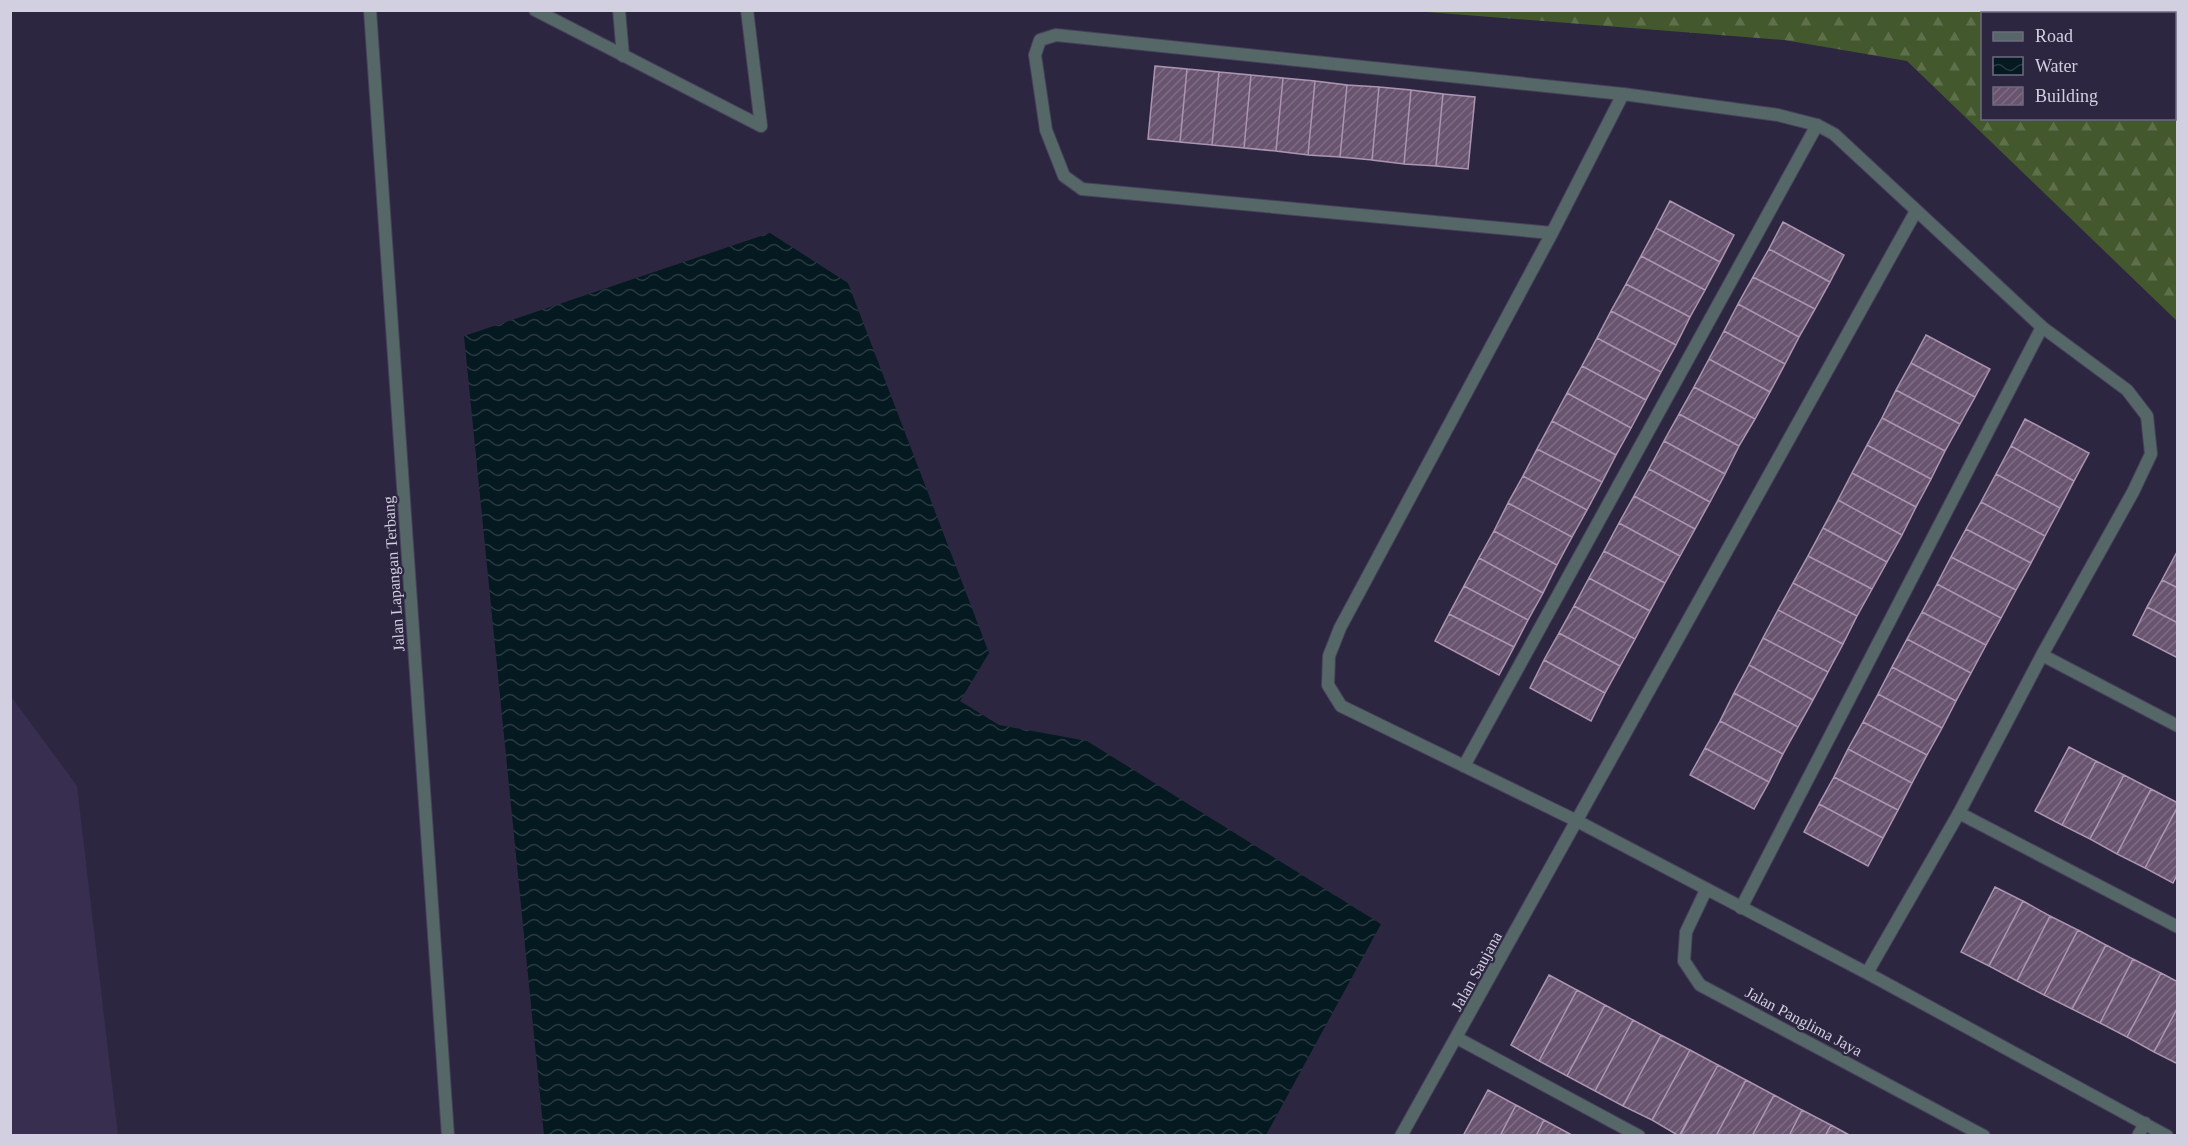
<svg xmlns="http://www.w3.org/2000/svg" width="2188" height="1146" font-family="Georgia,serif">
  <defs>
    <pattern id="forest-firs" width="22" height="20" patternUnits="userSpaceOnUse" patternTransform="scale(1.5)"><rect width="22" height="20" fill="#44582d"/><path d="M5 1l3.5 6h-7zM16 11l3.5 6h-7z" fill="#5e6f4b"/></pattern>
    <pattern id="water-waves" width="16" height="10" patternUnits="userSpaceOnUse" patternTransform="scale(1.5)"><rect width="16" height="10" fill="#051920"/><path d="M0 5q4-4 8 0t8 0" fill="none" stroke="#293940"/></pattern>
    <pattern id="building-hatch" width="6" height="6" patternUnits="userSpaceOnUse" patternTransform="scale(1.5)"><rect width="6" height="6" fill="#69546f"/><path d="M-1 1l2-2M0 6l6-6M5 7l2-2" fill="none" stroke="#7e6c83"/></pattern>
  </defs>
  <rect width="100%" height="100%" fill="#2d2641"/>
  <path fill="#372e50" d="M10 695 77 786 118 1135H11Z"/>
  <path fill="url(#forest-firs)" fill-rule="evenodd" d="M1414 11H2177V321L1907 61 1784 40ZM1982 14H2174V118H1982Z"/>
  <path fill="url(#water-waves)" d="M770 233 848 283 989 653 960 701 999 725 1087 741 1381 924 1266 1135H544L464 336Z"/>
  <path fill="url(#building-hatch)" stroke="#ac95b3" stroke-width="1.5" d="M1155 66 1187 69 1180 142 1148 139Z
    M1187 69 1219 72 1212 145 1180 142Z
    M1219 72 1251 75 1244 148 1212 145Z
    M1251 75 1283 78 1276 151 1244 148Z
    M1283 78 1315 81 1308 155 1276 151Z
    M1315 81 1347 85 1340 157 1308 155Z
    M1347 85 1379 87 1372 160 1340 157Z
    M1379 87 1411 90 1404 164 1372 160Z
    M1411 90 1443 94 1436 166 1404 164Z
    M1443 94 1475 97 1468 169 1436 166Z
    M1670 201 1734 235 1720 262 1656 228Z
    M1783 222 1844 255 1830 282 1769 249Z
    M1656 228 1720 262 1705 290 1641 256Z
    M1769 249 1830 282 1815 309 1753 277Z
    M1641 256 1705 290 1690 317 1626 284Z
    M1753 277 1815 309 1799 337 1738 304Z
    M1626 284 1690 317 1676 345 1611 311Z
    M1738 304 1799 337 1785 364 1724 331Z
    M1611 311 1676 345 1661 372 1597 338Z
    M1724 331 1785 364 1770 392 1709 359Z
    M1926 335 1990 369 1975 397 1911 363Z
    M1597 338 1661 372 1646 400 1582 366Z
    M1709 359 1770 392 1755 419 1694 387Z
    M1911 363 1975 397 1960 424 1896 390Z
    M1582 366 1646 400 1631 428 1567 393Z
    M1694 387 1755 419 1739 446 1679 414Z
    M1896 390 1960 424 1945 451 1882 418Z
    M1567 393 1631 428 1616 455 1552 421Z
    M1679 414 1739 446 1725 474 1664 441Z
    M1882 418 1945 451 1931 479 1867 445Z
    M2025 419 2089 453 2074 481 2011 446Z
    M1552 421 1616 455 1602 482 1537 449Z
    M1664 441 1725 474 1710 502 1649 469Z
    M1867 445 1931 479 1916 507 1852 473Z
    M2011 446 2074 481 2060 508 1996 474Z
    M1537 449 1602 482 1587 510 1523 476Z
    M1649 469 1710 502 1695 529 1634 496Z
    M1852 473 1916 507 1902 535 1838 500Z
    M1996 474 2060 508 2045 536 1981 502Z
    M1523 476 1587 510 1572 537 1508 503Z
    M1634 496 1695 529 1680 556 1619 523Z
    M1838 500 1902 535 1887 562 1823 528Z
    M1981 502 2045 536 2031 563 1966 529Z
    M1508 503 1572 537 1557 565 1494 531Z
    M1619 523 1680 556 1665 583 1604 551Z
    M1823 528 1887 562 1872 589 1808 556Z
    M1966 529 2031 563 2016 590 1951 557Z
    M1494 531 1557 565 1543 593 1479 558Z
    M1604 551 1665 583 1650 611 1589 578Z
    M2177 552H2178V588L2162 580Z
    M1808 556 1872 589 1857 616 1793 583Z
    M1951 557 2016 590 2001 618 1937 584Z
    M1479 558 1543 593 1528 620 1464 586Z
    M1589 578 1650 611 1635 639 1574 606Z
    M2162 580 2178 588V623L2147 607Z
    M1793 583 1857 616 1843 644 1778 610Z
    M1937 584 2001 618 1986 645 1922 612Z
    M1464 586 1528 620 1514 647 1449 614Z
    M1574 606 1635 639 1620 666 1559 633Z
    M2147 607 2178 623V658L2133 635Z
    M1778 610 1843 644 1828 672 1763 638Z
    M1922 612 1986 645 1971 673 1907 639Z
    M1449 614 1514 647 1499 675 1435 641Z
    M1559 633 1620 666 1605 693 1544 660Z
    M1763 638 1828 672 1813 700 1749 665Z
    M1907 639 1971 673 1956 701 1892 667Z
    M1544 660 1605 693 1591 721 1530 688Z
    M1749 665 1813 700 1798 727 1734 693Z
    M1892 667 1956 701 1942 728 1878 694Z
    M1734 693 1798 727 1783 754 1720 721Z
    M1878 694 1942 728 1927 755 1863 722Z
    M1720 721 1783 754 1769 782 1705 748Z
    M1863 722 1927 755 1912 783 1848 749Z
    M2069 747 2096 761 2062 825 2035 811Z
    M1705 748 1769 782 1754 809 1690 775Z
    M1848 749 1912 783 1898 810 1834 777Z
    M2096 761 2124 775 2090 839 2062 825Z
    M2124 775 2151 789 2117 854 2090 839Z
    M1834 777 1898 810 1883 838 1819 804Z
    M2151 789 2178 803V806L2145 868 2117 854Z
    M1819 804 1883 838 1868 866 1804 832Z
    M2178 806V873L2173 883 2145 868Z
    M1995 887 2023 901 1989 966 1961 952Z
    M2023 901 2050 916 2017 981 1989 966Z
    M2050 916 2078 930 2044 995 2017 981Z
    M2078 930 2106 945 2072 1009 2044 995Z
    M2106 945 2133 959 2100 1023 2072 1009Z
    M2133 959 2161 973 2127 1037 2100 1023Z
    M2161 973 2178 982V1007L2154 1052 2127 1037Z
    M1549 975 1577 990 1539 1061 1511 1045Z
    M1577 990 1605 1005 1567 1076 1539 1061Z
    M1605 1005 1633 1020 1595 1091 1567 1076Z
    M2178 1007V1064L2154 1052Z
    M1633 1020 1661 1035 1623 1106 1595 1091Z
    M1661 1035 1690 1050 1652 1120 1623 1106Z
    M1690 1050 1718 1065 1679 1136 1652 1120Z
    M1718 1065 1746 1080 1716 1136H1680Z
    M1746 1080 1774 1095 1752 1136H1716Z
    M1488 1090 1516 1105 1500 1136H1463Z
    M1774 1095 1802 1110 1789 1136H1752Z
    M1516 1105 1544 1120 1536 1136H1500Z
    M1802 1110 1831 1125 1825 1136H1789Z
    M1544 1120 1572 1135 1536 1136Z
    M1831 1125 1851 1136H1825Z"/>
  <g fill="none" stroke-linecap="round" stroke-linejoin="round">
    <g stroke="#47415b" stroke-width="14">
      <path id="service" d="M619 10 623 56
        M1082 189 1064 176 1046 130 1035 55 1040 40 1056 35 1623 94
        M1464 766 1817 125
        M1959 813 2178 927
        M1741 908 2042 327
        M1457 1038 1639 1136"/>
    </g>
    <g stroke="#47415b" stroke-width="14">
      <path id="minor" d="M535 10 761 126 747 10
        M1082 189 1552 233
        M2042 655 2178 726
        M1706 890 1686 932 1684 961 1700 985 1984 1136
        M1867 973 1959 813 2042 655 2133 492 2151 454 2147 416 2127 390 2042 327 1834 134 1817 125 1778 115 1623 94 1552 233 1340 628 1329 656 1328 685 1341 706 1577 821 1867 973 2167 1136
        M1401 1136 1916 211
        M2138 1136 2145 1123"/>
    </g>
    <g stroke="#47415b" stroke-width="14">
      <path id="tertiary" d="M370 10 448 1136"/>
    </g>
    <use href="#service" stroke="#556767" stroke-width="12"/>
    <use href="#minor" stroke="#556767" stroke-width="12"/>
    <use href="#tertiary" stroke="#556767" stroke-width="12"/>
  </g>
  <g text-anchor="middle" stroke-width="4.5" stroke-linejoin="round" paint-order="stroke">
    <g font-size="16" fill="#d2cfe1" stroke="#2d2641">
      <text transform="translate(393 574) rotate(-94)" y="6">Jalan Lapangan Terbang</text>
      <text transform="translate(1476 971) rotate(-61)" y="6">Jalan Saujana</text>
      <text transform="translate(1804 1021) rotate(28)" y="6">Jalan Panglima Jaya</text>
    </g>
  </g>
  <rect width="2188" height="1146" fill="none" stroke="#d2cfe1" stroke-width="24"/>
  <rect x="1981" y="12" width="195" height="108" fill="#2d2641" stroke="#6f6a81" stroke-width="1.5"/>
  <rect x="1993" y="32" width="30" height="9" fill="#556767" stroke="#6f6a81" stroke-width="1.5"/>
  <text x="2035" y="42" font-size="18" fill="#d2cfe1">Road</text>
  <rect x="1993" y="57" width="30" height="18" fill="url(#water-waves)" stroke="#6f6a81" stroke-width="1.5"/>
  <text x="2035" y="72" font-size="18" fill="#d2cfe1">Water</text>
  <rect x="1993" y="87" width="30" height="18" fill="url(#building-hatch)" stroke="#6f6a81" stroke-width="1.5"/>
  <text x="2035" y="102" font-size="18" fill="#d2cfe1">Building</text>
</svg>
